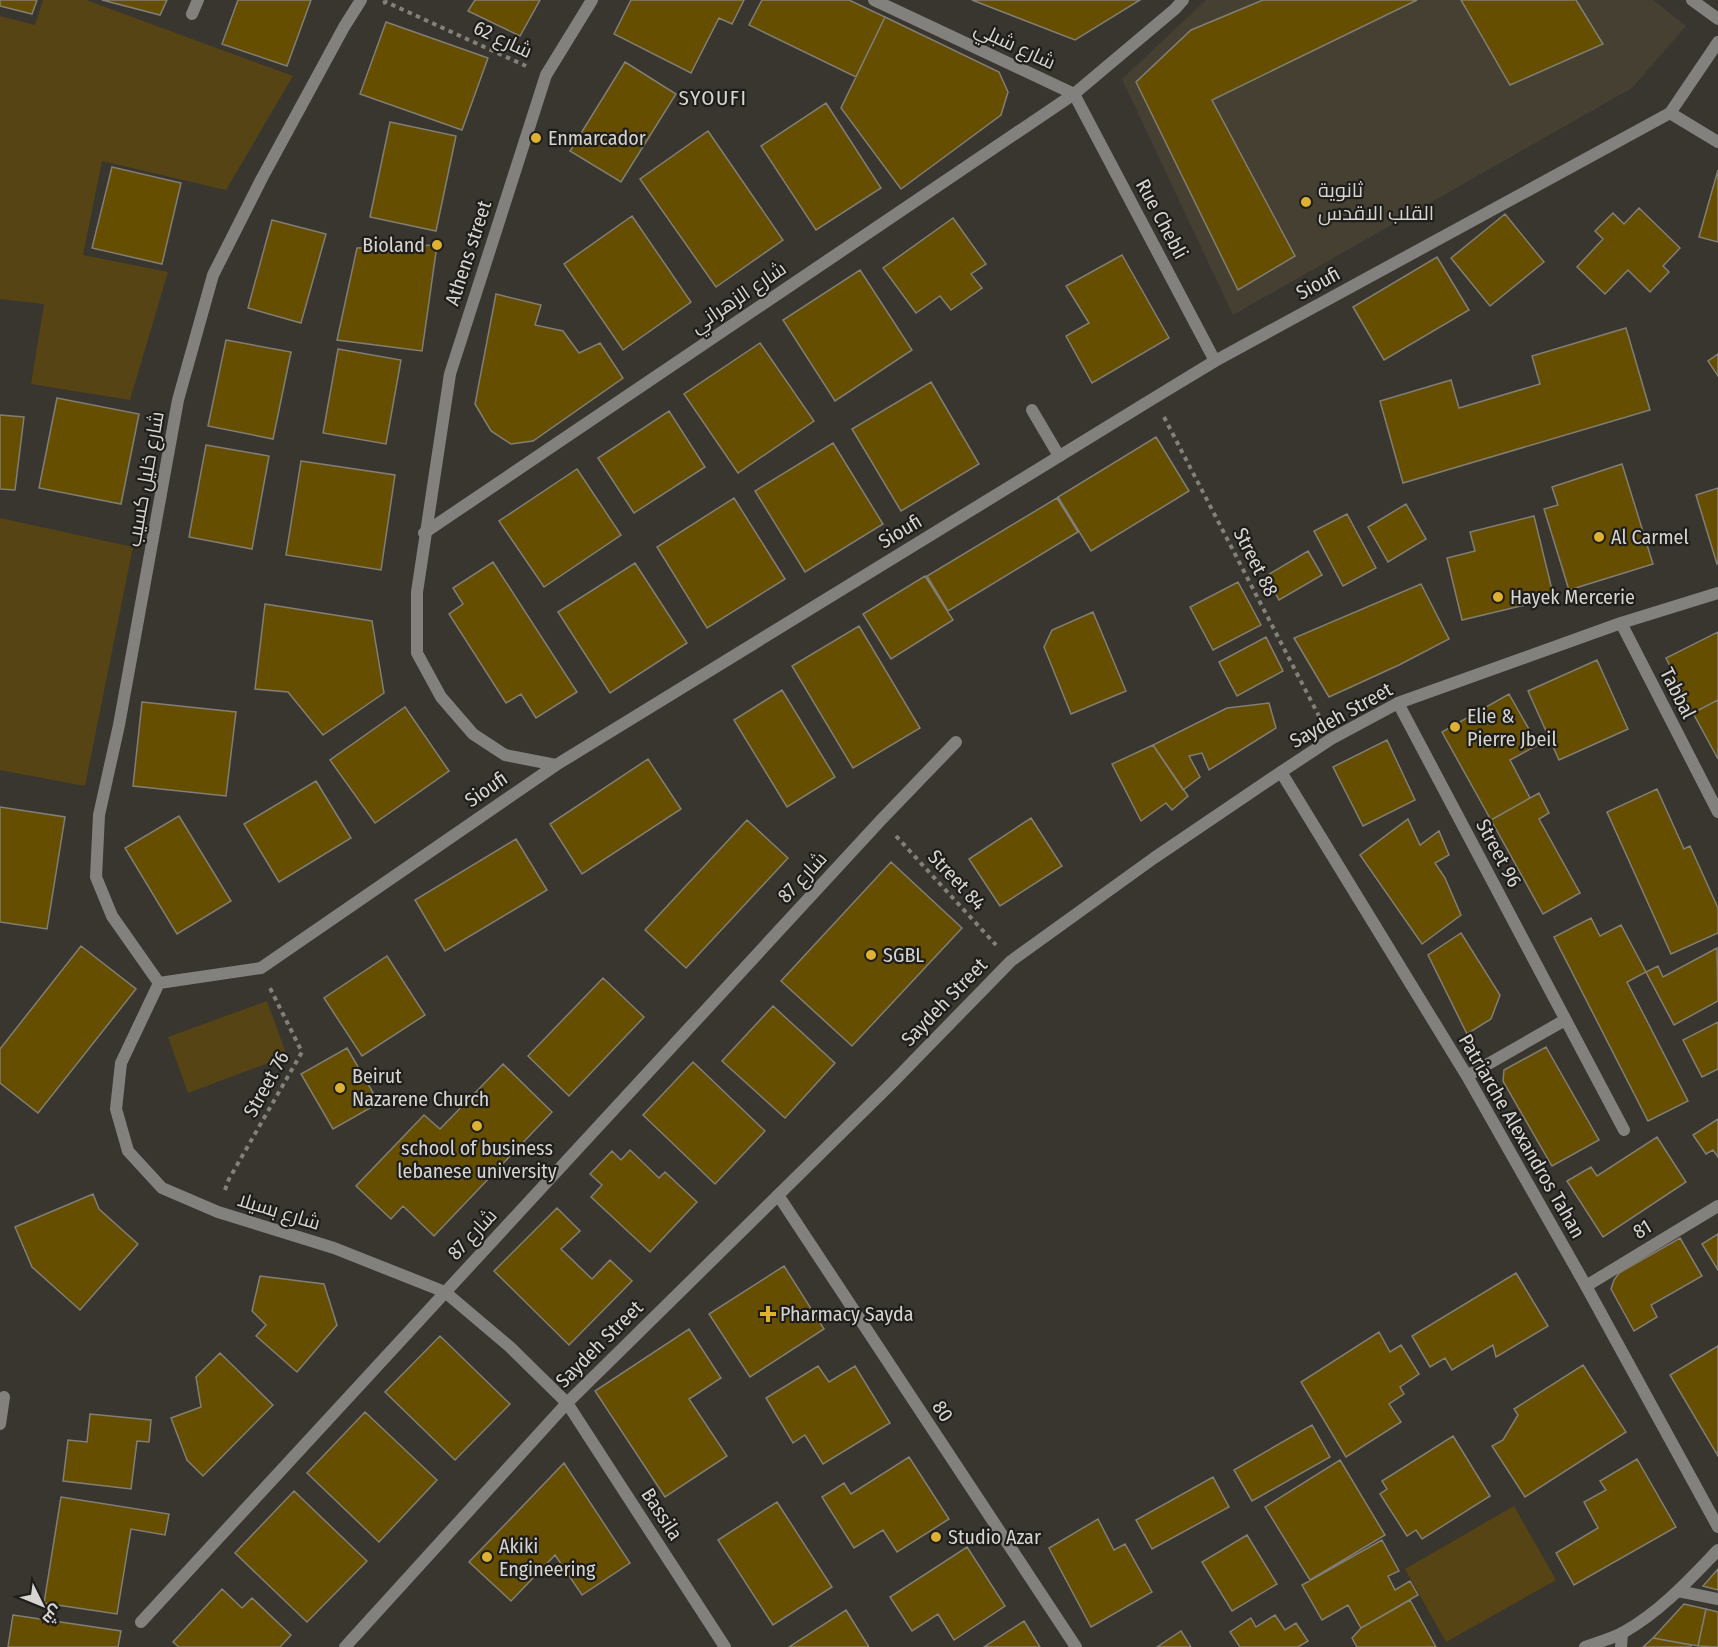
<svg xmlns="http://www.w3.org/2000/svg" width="1718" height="1647" font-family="'Fira Sans Condensed',Cairo,sans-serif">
  <rect width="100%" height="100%" fill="#393630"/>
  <path fill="#464033" d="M1206 0H1653L1686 26 1632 88 1233 315 1122 79Z"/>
  <path fill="#564414" d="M43 0H86L293 76 226 190 102 161 83 255 168 272 130 400 31 384 44 304 0 299V16L35 25Z
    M0 518 133 547 85 786 0 770Z
    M267 1001 287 1056 188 1093 168 1037Z
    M1514 1506 1556 1580 1446 1642 1405 1569Z"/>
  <path fill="#664e00" stroke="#817e76" stroke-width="1.5" d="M0 0H37L32 14 0 6Z
    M102 0H167L160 15Z
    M238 0H311L287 66 222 44Z
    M475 0H540L520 36 468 11Z
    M631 0H744L732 24 719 18 691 73 614 34Z
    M762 0H849L885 17 856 77 749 25Z
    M972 0H1140L1075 40Z
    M1263 0H1417L1212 100 1295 256 1238 290 1136 82 1191 30Z
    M1461 0H1576L1603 44 1510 85Z
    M885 17 999 72 1008 92 1001 115 901 189 841 108Z
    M386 22 488 58 462 130 360 94Z
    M625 62 676 94 621 182 570 151Z
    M826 103 881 188 816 230 761 146Z
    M390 122 456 136 436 231 370 217Z
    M708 131 783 240 716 287 640 179Z
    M112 167 181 183 162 264 92 248Z
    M1718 170V242L1699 237Z
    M1639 208 1680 248 1663 266 1669 272 1650 292 1628 270 1605 294 1577 267 1603 239 1595 231 1613 213 1624 224Z
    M1505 214 1544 262 1490 306 1451 258Z
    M632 216 691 302 623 350 564 264Z
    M953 218 986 264 971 274 982 288 951 310 940 296 916 313 883 268Z
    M272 220 326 234 301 323 248 308Z
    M437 245 422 351 337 340 357 248Z
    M1122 255 1169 338 1092 383 1066 336 1089 323 1066 286Z
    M1437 257 1469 310 1384 360 1353 307Z
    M860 270 912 350 835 401 783 320Z
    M496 294 541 305 535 325 563 331 579 353 600 343 623 378 533 441 511 444 491 431 475 404Z
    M1626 328 1650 410 1403 483 1380 401 1451 380 1459 408 1540 384 1532 356Z
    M226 340 291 352 273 439 208 426Z
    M760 343 814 421 738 473 684 394Z
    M338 349 401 360 386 444 323 433Z
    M1718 354V376L1708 361Z
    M931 382 979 464 901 511 852 429Z
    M57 398 139 414 121 504 39 488Z
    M669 411 705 467 634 513 598 458Z
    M0 415 24 417 15 490 0 489Z
    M1156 437 1189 491 1091 551 1058 497Z
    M833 443 883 524 805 572 755 491Z
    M206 445 269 456 252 549 189 537Z
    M301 461 395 475 381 570 286 555Z
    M1622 464 1653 564 1569 590 1544 509 1558 505 1552 487Z
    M577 469 621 535 544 587 499 521Z
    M1718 488V563L1717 564 1696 495Z
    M734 498 785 579 707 628 657 547Z
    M1057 498 1078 532 948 611 927 576Z
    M1406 504 1426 539 1388 562 1368 527Z
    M1347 514 1376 568 1343 586 1314 531Z
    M1534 516 1554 598 1462 620 1447 558 1475 551 1470 532Z
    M1308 551 1322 575 1279 600 1266 576Z
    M493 562 577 692 536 718 521 694 506 703 449 614 463 604 453 588Z
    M635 563 687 643 610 693 558 612Z
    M925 576 953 620 891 659 863 614Z
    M1238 582 1261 625 1213 650 1190 607Z
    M1421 584 1449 639 1399 665 1329 697 1294 638Z
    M265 604 372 621 384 693 323 735 288 692 255 689Z
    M1093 612 1126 691 1071 714 1044 647 1052 630Z
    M859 626 920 728 853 768 792 666Z
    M1718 632V700L1693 713 1666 658Z
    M1266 637 1283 671 1237 696 1219 662Z
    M1597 660 1628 729 1559 760 1528 691Z
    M782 690 835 777 787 807 734 720Z
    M1509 694 1538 745 1510 760 1530 798 1491 820 1442 732Z
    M1718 700V759L1693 713Z
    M142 702 236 712 226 796 133 786Z
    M1269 703 1276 728 1209 770 1202 753 1189 756 1200 777 1183 790 1153 745 1227 708Z
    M405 707 449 771 375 823 330 760Z
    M1387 740 1415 800 1363 826 1333 767Z
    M1153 745 1188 796 1172 810 1166 803 1141 821 1112 764Z
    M648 759 681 809 582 874 550 824Z
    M316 781 351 838 279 882 244 824Z
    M1657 789 1684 849 1690 846 1718 908V933L1671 954 1607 812Z
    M1539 793 1549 813 1539 819 1580 893 1543 914 1491 820Z
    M0 807 65 817 47 929 0 922Z
    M179 816 231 901 177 934 125 848Z
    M1031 818 1062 866 1000 906 969 859Z
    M1408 819 1420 845 1439 831 1449 855 1435 863 1445 878 1461 915 1422 944 1360 855Z
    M747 820 788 858 686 968 645 930Z
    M516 839 547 890 445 951 415 900Z
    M891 862 962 928 852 1046 781 981Z
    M1591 918 1600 936 1621 925 1646 972 1627 982 1688 1101 1648 1121 1554 937Z
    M1461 933 1500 995 1491 1019 1467 1034 1428 955Z
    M81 946 136 989 38 1113 0 1083V1049Z
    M1717 948 1718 1001 1674 1025 1646 972 1658 966 1663 977Z
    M387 956 425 1015 362 1056 324 998Z
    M603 978 644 1017 569 1096 528 1056Z
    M773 1006 835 1063 785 1118 722 1061Z
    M1718 1022V1069L1702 1077 1683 1040Z
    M1546 1047 1599 1140 1552 1166 1503 1081 1504 1070Z
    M347 1048 379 1103 333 1129 301 1074Z
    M693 1062 765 1131 715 1184 643 1115Z
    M503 1064 552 1112 434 1236 403 1206 391 1219 356 1186 424 1115 440 1129Z
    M1718 1119V1157L1713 1150 1706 1154 1693 1135Z
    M1657 1137 1686 1182 1603 1237 1567 1181 1591 1167 1597 1176Z
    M630 1150 659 1178 665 1172 697 1202 650 1252 591 1197 602 1185 590 1174 612 1151 621 1160Z
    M93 1194 99 1209 138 1244 80 1310 32 1267 15 1227Z
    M557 1208 580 1231 561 1249 592 1279 610 1260 632 1281 569 1345 494 1271Z
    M1718 1234V1270L1702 1244Z
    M1680 1238 1702 1276 1651 1305 1657 1317 1634 1331 1611 1289 1614 1280 1619 1273Z
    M784 1266 824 1329 750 1377 709 1314Z
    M1516 1273 1548 1326 1496 1357 1493 1345 1452 1370 1445 1358 1430 1367 1412 1336Z
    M260 1276 324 1284 337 1325 297 1372 256 1336 266 1325 252 1311Z
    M689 1329 721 1378 689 1399 727 1456 665 1497 595 1391Z
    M1379 1332 1390 1352 1401 1345 1419 1374 1400 1387 1404 1394 1389 1404 1401 1422 1346 1457 1301 1382Z
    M440 1336 510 1404 455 1460 385 1392Z
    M1718 1346V1456L1670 1375Z
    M220 1353 273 1405 203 1476 187 1460 171 1418 201 1407 196 1377Z
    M1583 1365 1626 1432 1525 1497 1492 1446 1503 1440 1518 1415 1514 1409Z
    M818 1366 829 1382 855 1366 890 1423 823 1464 805 1435 793 1443 766 1398Z
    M365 1412 437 1480 379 1542 307 1473Z
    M90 1414 151 1420 149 1442 137 1441 131 1489 63 1481 68 1440 87 1442Z
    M1312 1425 1330 1457 1252 1501 1234 1470Z
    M1453 1436 1490 1496 1422 1539 1416 1530 1407 1536 1380 1494 1387 1489 1382 1481Z
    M909 1457 949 1519 897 1552 883 1530 854 1548 822 1497 844 1483 851 1494Z
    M1637 1459 1676 1527 1574 1585 1556 1553 1598 1528 1584 1502 1606 1490 1600 1481Z
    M1340 1460 1385 1535 1310 1580 1265 1507Z
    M564 1463 630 1563 582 1595 555 1555 511 1601 469 1562Z
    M1213 1477 1229 1507 1152 1549 1136 1520Z
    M294 1491 367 1561 307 1622 235 1553Z
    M61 1497 169 1514 165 1535 131 1529 117 1614 44 1603Z
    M777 1502 832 1587 773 1625 718 1540Z
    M1098 1519 1114 1550 1125 1544 1152 1592 1091 1627 1049 1548Z
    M1247 1535 1277 1584 1232 1611 1202 1562Z
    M1382 1540 1399 1571 1388 1576 1395 1590 1410 1581 1418 1595 1361 1628 1348 1605 1322 1620 1302 1585Z
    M967 1547 1005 1606 954 1640 938 1614 912 1631 890 1597Z
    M1718 1569V1590L1703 1586Z
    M222 1589 242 1608 252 1598 291 1635 280 1647H179L173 1642Z
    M1410 1600 1436 1647H1357L1352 1638 1361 1628Z
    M1684 1604 1706 1609 1698 1646 1653 1638Z
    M1706 1609 1718 1612V1647L1698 1646Z
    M846 1610 869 1647H789Z
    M13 1615 121 1631 118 1647H8Z
    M1275 1615 1285 1630 1296 1623 1308 1641 1298 1647H1240L1230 1632 1251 1618 1256 1627Z
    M1024 1621 1040 1647H984Z
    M1181 1631 1191 1647H1157Z
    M1653 1638 1691 1645V1647H1643Z"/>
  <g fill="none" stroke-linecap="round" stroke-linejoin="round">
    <path stroke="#82807b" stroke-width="4" stroke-dasharray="4.5 4.5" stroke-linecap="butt" d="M383 3 386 2 526 66
      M1164 417 1321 720
      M896 836 996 945
      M225 1190 229 1179 302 1052 270 988"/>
    <path stroke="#83817e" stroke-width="12" d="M1032 410 1059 456"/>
    <path stroke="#83817e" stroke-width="12" d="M1678 1591 1718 1599"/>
    <path stroke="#83817e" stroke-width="12" d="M874 0 1074 94
      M1692 0 1718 19
      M192 14 198 0
      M1074 94 1215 361
      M424 533 1074 94 1175 9 1183 0
      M1621 623 1718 812
      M1398 703 1624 1130
      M556 765 505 755 473 734 441 697 417 653V592L450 374 546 75 592 0
      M1281 772 1467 1076 1586 1286 1718 1527
      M159 983 261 968 556 765 1154 398 1215 361 1670 113
      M159 983 112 916 96 877 99 815 119 725 178 400 213 275 262 178 344 27 361 0
      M159 983 121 1063 116 1109 128 1151 162 1188 218 1212 334 1248 445 1292 510 1347 567 1403 725 1647
      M1467 1076 1565 1020
      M778 1195 1076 1647
      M1586 1286 1718 1206
      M0 1424 4 1397
      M141 1622 881 820 956 742
      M1621 1647 1622 1633"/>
    <path stroke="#83817e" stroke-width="12" d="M1718 42 1670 113 1718 142
      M345 1647 567 1403 892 1083 1011 961 1154 858 1281 772 1331 739 1398 703 1621 623 1718 593
      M1585 1647C1598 1642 1612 1639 1624 1632 1661 1611 1689 1580 1718 1550"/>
  </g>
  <g fill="#deb133" stroke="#1f1e1b" stroke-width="2">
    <circle cx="536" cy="138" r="6"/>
    <circle cx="1306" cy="202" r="6"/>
    <circle cx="437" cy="245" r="6"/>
    <circle cx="1599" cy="537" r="6"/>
    <circle cx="1498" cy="597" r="6"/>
    <circle cx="1455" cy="727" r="6"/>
    <circle cx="871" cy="955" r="6"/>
    <circle cx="340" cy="1088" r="6"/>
    <circle cx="477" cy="1126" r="6"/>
    <path d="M765 1305h6v6h6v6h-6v6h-6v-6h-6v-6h6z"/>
    <circle cx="936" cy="1537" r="6"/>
    <circle cx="487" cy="1557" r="6"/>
  </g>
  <g text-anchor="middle" stroke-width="4.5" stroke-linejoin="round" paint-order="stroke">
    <g font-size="20" fill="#d7d5d1" stroke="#1f1e1b">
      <text transform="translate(503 39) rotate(25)" y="7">شارع 62</text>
      <text transform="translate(1015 45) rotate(25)" y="7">شارع شبلي</text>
      <text transform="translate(1162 219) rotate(62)" y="7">Rue Chebli</text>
      <text transform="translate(468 253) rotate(-72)" y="7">Athens street</text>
      <text transform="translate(1318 283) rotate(-29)" y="7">Sioufi</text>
      <text transform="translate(738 297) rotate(-34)" y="7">شارع الزهراني</text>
      <text transform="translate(145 479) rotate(-80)" y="7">شارع خليل كسيب</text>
      <text transform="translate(900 531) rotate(-31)" y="7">Sioufi</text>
      <text transform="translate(1256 562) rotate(63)" y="7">Street 88</text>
      <text transform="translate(1678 693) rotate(63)" y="7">Tabbal</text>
      <text transform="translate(1341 715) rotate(-29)" y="7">Saydeh Street</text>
      <text transform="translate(486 789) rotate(-35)" y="7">Sioufi</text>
      <text transform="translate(1499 853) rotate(62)" y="7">Street 96</text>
      <text transform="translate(802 877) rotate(-47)" y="7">شارع 87</text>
      <text transform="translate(957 880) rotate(47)" y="7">Street 84</text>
      <text transform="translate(944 1002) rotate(-46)" y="7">Saydeh Street</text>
      <text transform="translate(266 1084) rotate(-61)" y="7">Street 76</text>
      <text transform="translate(1522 1136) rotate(60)" y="7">Patriarche Alexandros Tahan</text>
      <text transform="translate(279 1211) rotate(17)" y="7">شارع بسيلا</text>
      <text transform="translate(1642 1229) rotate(-31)" y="7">81</text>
      <text transform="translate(472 1234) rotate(-47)" y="7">شارع 87</text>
      <text transform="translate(599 1344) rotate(-45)" y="7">Saydeh Street</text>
      <text transform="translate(943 1411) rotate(57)" y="7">80</text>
      <text transform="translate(662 1514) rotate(57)" y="7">Bassila</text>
    </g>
    <g font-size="20" fill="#d7d5d1" stroke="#1f1e1b" text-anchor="start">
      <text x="548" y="145">Enmarcador</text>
      <text x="1318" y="197">ثانوية<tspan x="1318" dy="23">القلب الاقدس</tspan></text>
      <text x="425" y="252" text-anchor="end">Bioland</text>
      <text x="1611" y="544">Al Carmel</text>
      <text x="1510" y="604">Hayek Mercerie</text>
      <text x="1467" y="723">Elie &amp;<tspan x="1467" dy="23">Pierre Jbeil</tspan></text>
      <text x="883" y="962">SGBL</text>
      <text x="352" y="1083">Beirut<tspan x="352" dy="23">Nazarene Church</tspan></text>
      <text x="477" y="1155" text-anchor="middle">school of business<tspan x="477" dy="23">lebanese university</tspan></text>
      <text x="780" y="1321">Pharmacy Sayda</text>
      <text x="948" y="1544">Studio Azar</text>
      <text x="499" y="1553">Akiki<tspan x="499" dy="23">Engineering</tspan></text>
    </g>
    <g font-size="21" letter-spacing="1.5" fill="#d7d5d1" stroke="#1f1e1b">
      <text x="713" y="105">SYOUFI</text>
    </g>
  </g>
  <g transform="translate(42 1605) rotate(133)" stroke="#1f1e1b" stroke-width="4.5" paint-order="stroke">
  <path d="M0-4.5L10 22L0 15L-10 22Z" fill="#d7d5d1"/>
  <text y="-9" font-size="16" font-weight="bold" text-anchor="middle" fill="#d7d5d1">ش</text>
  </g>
</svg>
